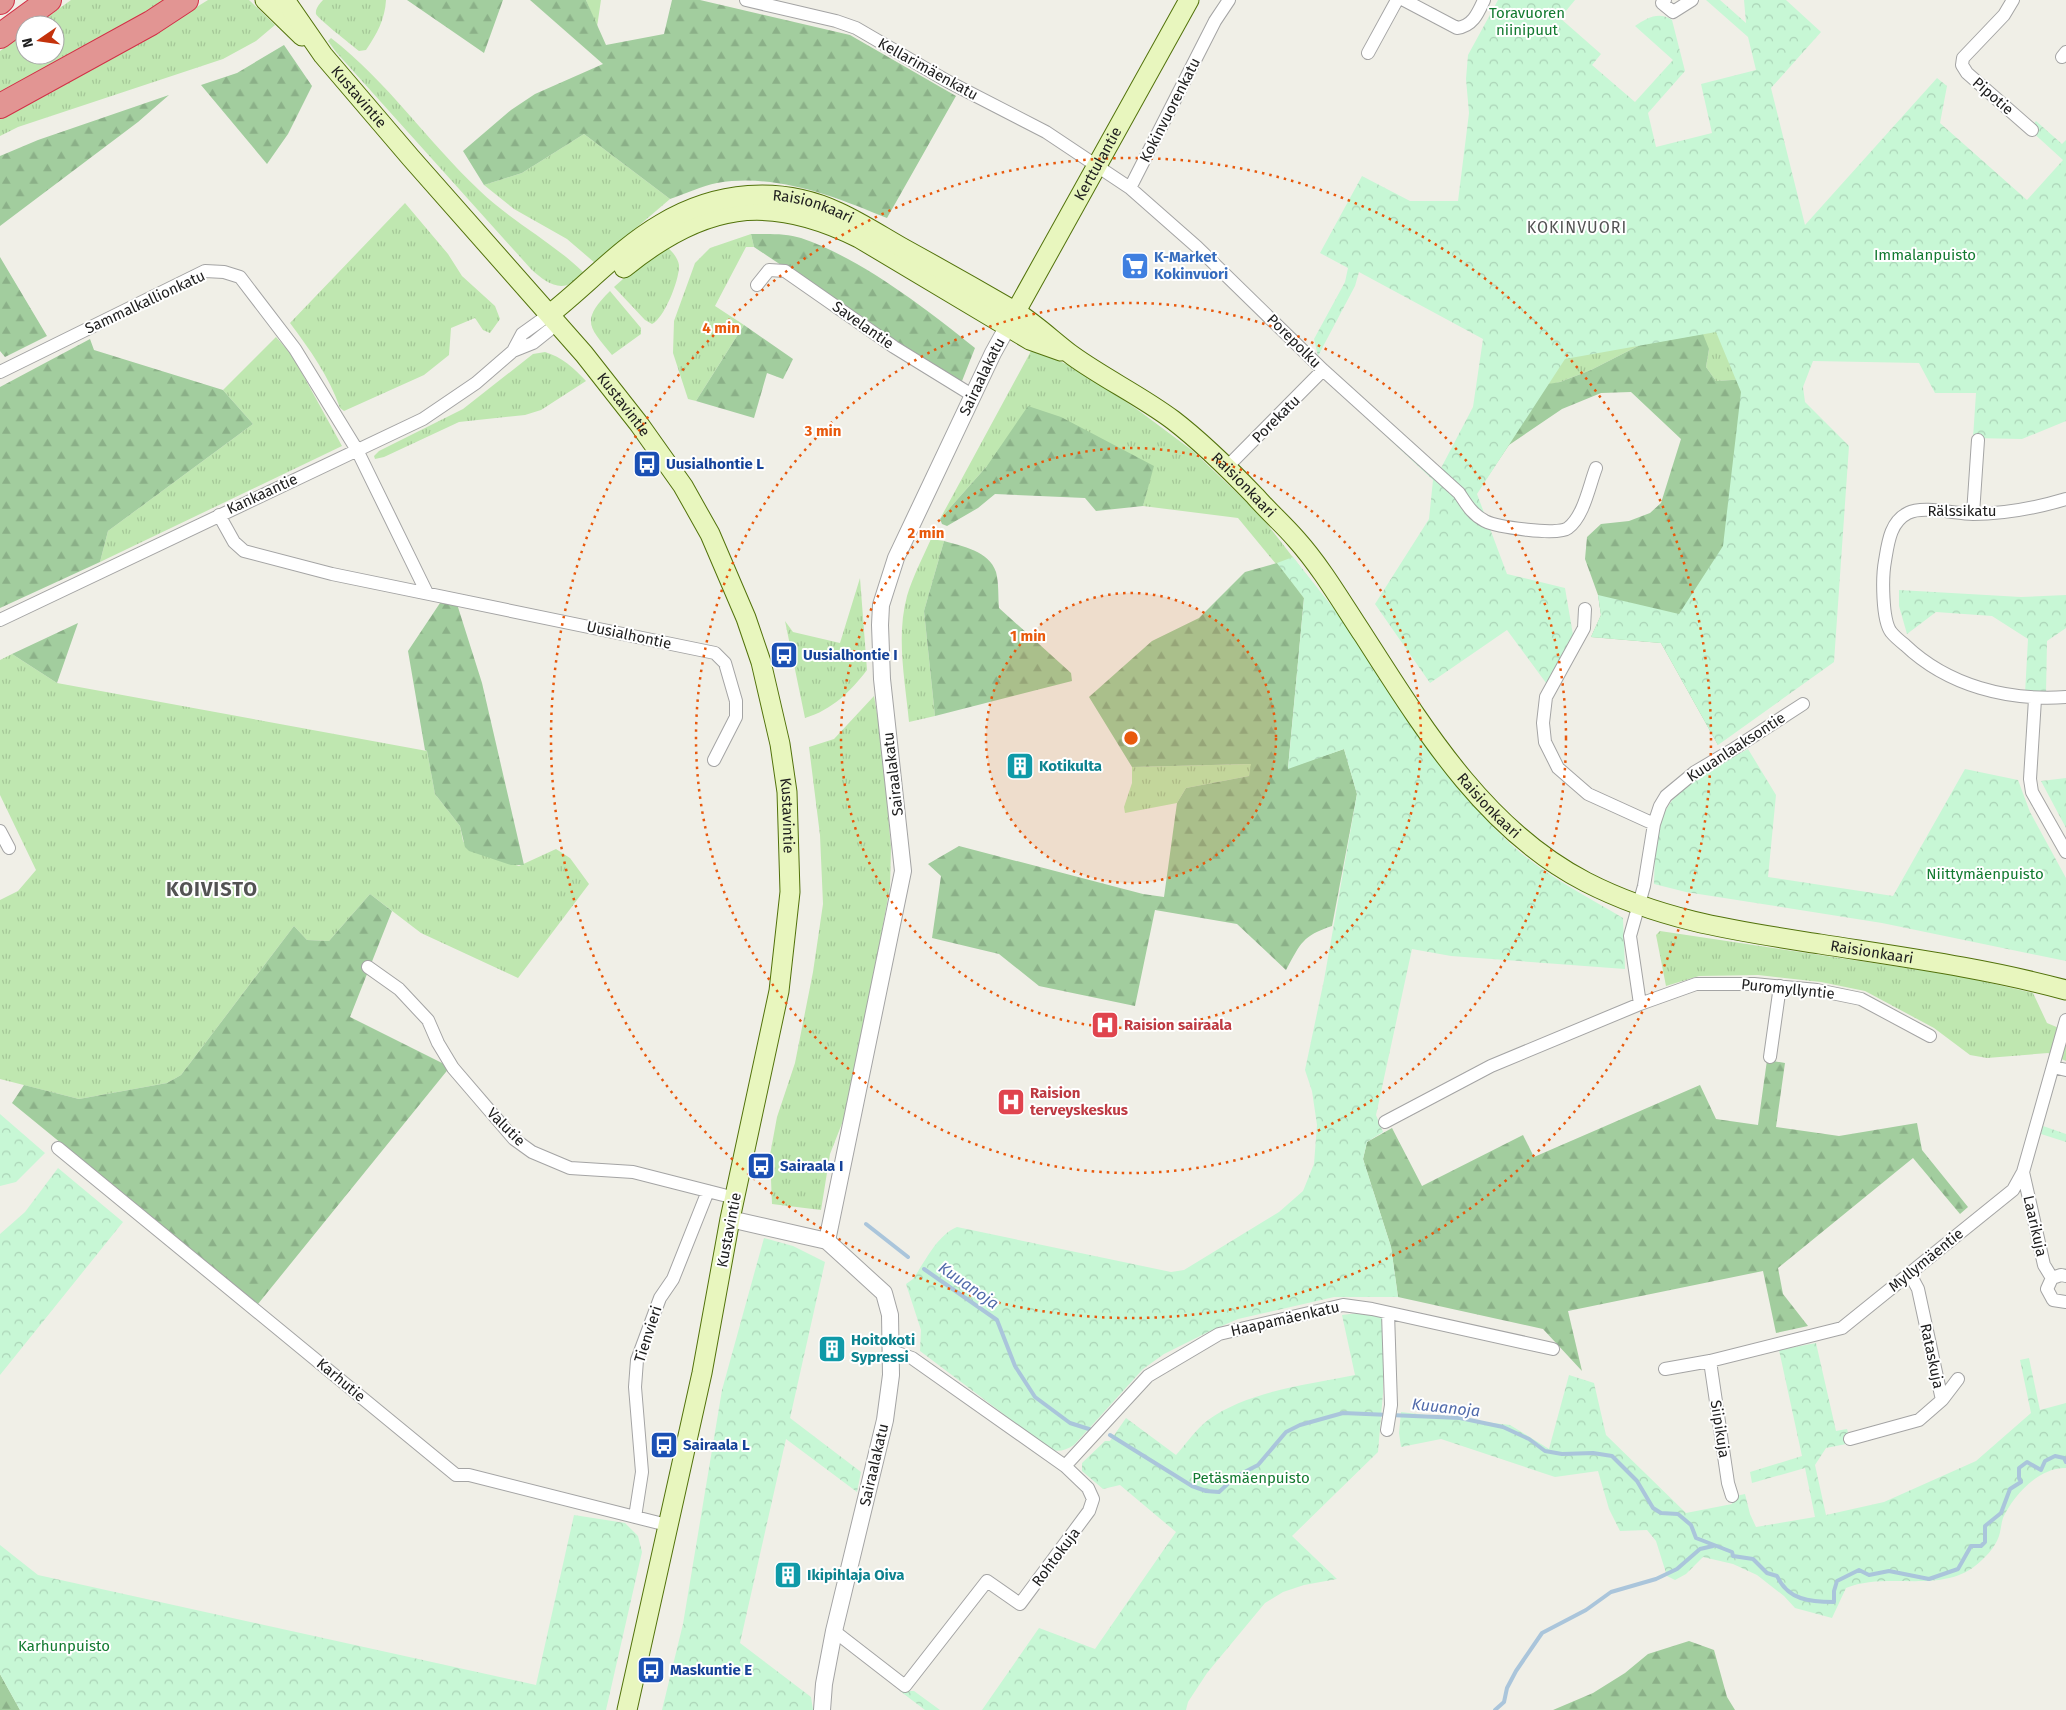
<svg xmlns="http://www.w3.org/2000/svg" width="2066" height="1710" font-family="'Fira Sans',sans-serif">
  <defs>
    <pattern id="grass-tufts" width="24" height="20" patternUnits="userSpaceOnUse" patternTransform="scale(1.25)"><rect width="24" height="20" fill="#bfe7b0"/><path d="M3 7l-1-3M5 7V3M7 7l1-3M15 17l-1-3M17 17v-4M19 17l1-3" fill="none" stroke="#a4c697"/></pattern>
    <pattern id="forest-firs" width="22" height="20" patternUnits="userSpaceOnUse" patternTransform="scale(1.25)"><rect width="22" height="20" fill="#a2cd9e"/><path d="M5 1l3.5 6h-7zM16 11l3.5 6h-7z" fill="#8bb088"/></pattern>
    <pattern id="park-crowns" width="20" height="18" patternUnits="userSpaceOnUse" patternTransform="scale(1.25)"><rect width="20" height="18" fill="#c7f7d5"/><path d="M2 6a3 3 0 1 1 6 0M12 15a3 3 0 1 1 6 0" fill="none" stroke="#abd3b7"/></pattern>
  </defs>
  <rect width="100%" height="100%" fill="#f0efe7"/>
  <path fill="url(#grass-tufts)" d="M71 0H170L0 97V51L25 33V55H55V25H36Z
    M208 0H249L275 25 256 41 223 59 18 127 0 136V114L151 35Z
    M323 0H386C385 19 377 34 366 50L359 51C352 45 318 19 316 14 315 9 320 3 323 0Z
    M586 0H601L597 27Z
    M331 38C387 81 428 142 479 190 511 221 551 241 583 272 566 296 548 285 531 269L336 52 328 41Z
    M584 134 670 199 595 263 567 239 514 209 484 185 522 173Z
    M405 203 448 254 462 276 495 306 500 319 490 333 483 330 475 318 451 328 449 355 424 375 344 411 340 408C329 376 310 350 290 323Z
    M751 234 754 247H746L715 306 744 325 696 401 688 399 673 353 674 321 695 263 710 248Z
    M666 246C672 251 678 258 679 265 680 279 664 319 652 324L645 320 614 287 650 255Z
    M610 291 641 328V334L612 355C589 327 580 321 610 291Z
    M1726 327 1748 379 1716 381 1706 367 1709 349 1640 345 1591 370 1560 382 1493 399 1534 363Z
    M276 337 292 355 342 446 100 562 108 531 253 424 223 390Z
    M1031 351 1042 353 1079 370 1138 410 1193 451 1260 515 1347 627 1304 598 1238 518 1143 506 1153 466H987L940 519Z
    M545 352C562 357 574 368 586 381L541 410 525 415 459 422 384 457 375 459 374 456 379 451 463 409 533 354Z
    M931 539 944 541 924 611 935 716 909 722C905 680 896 637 907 596 913 576 923 557 931 539Z
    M860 578 867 670C851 691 832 710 805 718L785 621 793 632 840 643Z
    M12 654 57 683 427 751 435 794 460 826 463 841 469 850 519 866 556 849 570 858 589 884 518 978 421 933 370 894 329 941 307 940 294 926 181 1075 167 1083 79 1099 0 1079V900L18 891 36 870 0 795V660Z
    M874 696 882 743 891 848 890 887 850 1103 830 1154 821 1210 772 1204 770 1155 777 1117 795 1063 813 972 823 904 820 835 809 747 834 739Z
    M1252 764 1249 776 1186 788 1177 803 1125 813 1124 807 1132 783V767Z
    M1660 931 1960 976 2033 993 2047 1023 2066 1031V1061L2048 1053 1987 1058 1970 1055 1934 1028 1865 991 1821 982 1758 975 1699 976 1666 986 1656 935Z"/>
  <path fill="url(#forest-firs)" d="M407 0H503L484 53Z
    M530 0H586L606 45 664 34 672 0H700L850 35 956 96 887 218C833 196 777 173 717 183 702 186 685 194 670 199L584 134 522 173 484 185 463 151 511 110 535 94 603 64Z
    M284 45 312 86 288 134 267 164 201 85 237 73Z
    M169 95 138 122 0 226V156L38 140Z
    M751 234C767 234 786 233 801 238 862 259 925 308 975 348L962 381H955L754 247Z
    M0 257 47 336 5 357 0 351Z
    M744 325 793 359 783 379 767 373 754 418 696 401Z
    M1703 334 1709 349 1706 367 1716 381 1748 379 1718 745 1661 643 1591 637 1601 615 1598 595 1585 559 1587 537 1601 524 1629 521 1650 513 1661 503 1681 439 1631 392 1601 393 1562 409 1509 445 1476 494 1525 388 1560 382 1591 370 1640 345Z
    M90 339 94 350 223 390 253 424 108 531 100 562 0 608V387Z
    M1028 406 1061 417 1154 466 1143 506 1096 511 1085 498 995 494 978 508 947 526 942 524 940 519 987 466Z
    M944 541C962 546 989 551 996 572 999 583 998 597 999 608L1071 673 1072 681 935 716 924 611Z
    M1277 563 1304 598 1288 768 1344 749 1357 794 1332 926C1302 936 1301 943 1286 970L1237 924 1155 910 1135 1006 1039 986 999 954 932 938 941 876 928 864 959 846 1143 894 1164 897 1177 803 1186 788 1249 776 1251 764 1132 767 1089 697 1152 641 1199 618 1245 572Z
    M442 600 457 604 482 683 524 865H511L469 851 465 847 460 826 435 794 427 751 425 750 408 651Z
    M78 623 57 683 12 654Z
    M370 894 392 911 350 1017 450 1067 258 1304 12 1103 24 1085 79 1099 167 1083 181 1075 294 926 307 940 329 941Z
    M1767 1060 1785 1063 1776 1127 1839 1136 1917 1123 1922 1150 1968 1207 1960 1214 1913 1158 1778 1268 1783 1294 1808 1326 1776 1333 1763 1271 1568 1311 1582 1371 1543 1329 1398 1297 1391 1247 1363 1159 1367 1142 1392 1128 1422 1186 1523 1135 1534 1157 1700 1085 1716 1119 1758 1125Z
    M1689 1641 1714 1650 1727 1697 1735 1710H1553L1593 1693 1625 1673 1648 1654Z
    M0 1674 20 1710H0Z"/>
  <path fill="url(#park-crowns)" d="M1498 0H1575L1560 18 1601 54 1592 65 1635 102 1673 60 1635 26C1647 18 1659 11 1672 20L1685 71 1648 113 1656 147 1712 133 1701 84 1756 70 1748 37 1706 0H1720L1746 23 1744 0H1786L1821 32 1771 88 1805 225 1937 78 1947 86 1940 123 2027 200 2063 160 2029 129 2036 121 2062 144 2066 140V421L2022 439 1973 438 1976 393H1935L1919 363 1813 361 1803 387 1805 402 1849 446 1834 662 1718 745 1661 643 1591 637 1601 615 1598 595 1679 614 1723 546 1741 392 1716 332 1565 359 1477 494 1507 574 1565 588 1573 635 1549 687 1507 630 1430 683 1375 604 1429 519 1433 480 1338 391 1440 470 1473 407 1483 339 1359 272 1355 286 1318 356 1314 339 1345 282 1348 268 1320 253 1362 176 1410 201H1458L1469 113 1466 79 1468 55Z
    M1293 557C1312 582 1333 606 1351 632 1401 707 1448 787 1515 848 1548 877 1586 896 1623 918L1625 969 1451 956 1412 949 1376 1115 1383 1132 1367 1142 1363 1159 1391 1247 1398 1297H1334L1238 1319 1208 1332 1164 1354 1143 1369 1074 1445C1066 1450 1060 1452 1051 1450L920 1351 921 1330 906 1284 913 1279C925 1262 937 1235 957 1227L1171 1272 1184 1270 1279 1212 1303 1191 1314 1164 1317 1125 1312 1091 1305 1070 1324 980 1357 794 1344 749 1288 769 1304 598 1277 563Z
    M1899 590 2021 597 2066 595V628L2047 641 2046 694H2025L2028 639 1992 616 1936 612 1907 634 1899 606Z
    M1748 749 1776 795 1768 877 1893 896 1965 769 2018 780 2030 812 2066 878V961L1882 923 1686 892 1654 884C1655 863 1654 838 1662 818 1677 782 1716 766 1748 749Z
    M2066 778V828L2041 781Z
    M0 1114 45 1153 16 1182 0 1186Z
    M2043 1126 2066 1134V1142L2041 1134Z
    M58 1168 123 1222 0 1375V1234L25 1212Z
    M764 1238 793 1246 825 1262 790 1418 861 1472 857 1492 786 1439 740 1643 811 1697 813 1710H662L683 1624 722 1390Z
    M1358 1313 1383 1317V1393L1378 1452 1292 1536 1337 1579 1304 1585 1283 1592 1265 1603 1207 1673 1188 1702 1186 1710H982L1039 1628 1095 1649 1176 1532 1120 1485 1103 1489 1082 1471V1463L1105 1441H1110L1126 1418 1176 1455C1186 1444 1196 1429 1208 1420 1249 1391 1306 1385 1355 1375L1342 1315Z
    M1816 1343 1836 1431 1847 1429 1851 1443 1826 1448 1815 1465 1826 1515 1884 1502 1976 1461 2031 1413 2020 1360 2029 1358 2040 1410 2066 1403V1468C2039 1467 2013 1496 2003 1518 2001 1524 2001 1530 1999 1536 1995 1548 1984 1559 1975 1566 1939 1594 1887 1571 1846 1588L1832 1618 1795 1608 1784 1596 1757 1575 1733 1564 1703 1557 1686 1574 1675 1580 1667 1576 1656 1541 1647 1530 1620 1531 1609 1509 1598 1471 1555 1477 1441 1439 1401 1447 1399 1433 1401 1412 1510 1425 1549 1449 1569 1375 1594 1383 1606 1435 1686 1513 1732 1504 1731 1497 1745 1494 1750 1514 1756 1527 1815 1517 1805 1468 1752 1483 1750 1472 1802 1456 1779 1350Z
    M574 1515 625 1523 638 1536 642 1552 606 1710H20L0 1674V1545L38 1575 536 1685Z
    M900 1691H914L940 1710H925Z"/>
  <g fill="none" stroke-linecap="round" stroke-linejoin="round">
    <path stroke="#aac5db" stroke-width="4" d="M866 1224 908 1257
      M924 1269 997 1320 1015 1366 1035 1397 1070 1423 1092 1430
      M1110 1435 1192 1486 1206 1491 1219 1492 1235 1477 1258 1465 1286 1432 1300 1425 1343 1413 1460 1418 1503 1427 1529 1439 1545 1451 1562 1454 1593 1453 1612 1456 1637 1481 1653 1508 1661 1513 1678 1514 1691 1525 1696 1538 1732 1552 1733 1556 1753 1559 1767 1573 1777 1576C1788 1600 1810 1602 1834 1602V1591L1837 1581 1859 1570 1869 1575 1889 1571 1929 1579 1958 1569 1971 1546H1981L1985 1542V1526L2001 1513 2010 1489 2021 1482 2019 1478V1468L2027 1462 2041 1470 2045 1461 2055 1456 2064 1458 2066 1462
      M1495 1710 1504 1702 1507 1688 1516 1671 1542 1633 1586 1610 1611 1592 1656 1579 1677 1569 1700 1549 1713 1546"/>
    <g stroke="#a4a4a4" stroke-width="14">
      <path id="minor" d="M746 0 836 21 856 28 947 81 1046 132 1130 188 1215 21 1229 0
        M1404 0 1457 28C1473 26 1478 13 1484 0
        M1665 0 1662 3 1673 12 1692 0
        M2013 0 2004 15 1963 58 1962 65 1967 73 2032 130
        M1368 53 1397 0
        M2062 57 2066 52
        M1130 188 1197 247 1323 370 1459 493C1467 505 1472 514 1485 521 1497 527 1558 536 1568 528 1584 516 1589 486 1596 468
        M757 285 769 270 785 271 894 347 972 395
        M513 351 533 343 558 323
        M0 372 205 271 224 272 240 277 295 349 357 450 427 593
        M1227 467 1323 370
        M2066 499C2036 508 2004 514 1973 514 1956 514 1923 505 1908 513 1890 522 1888 543 1885 561 1882 577 1882 620 1891 632 1895 637 1900 641 1905 645 1948 686 2008 701 2066 697
        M1973 514 1978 440
        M219 515 234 542 244 551 332 574 715 653 725 663 736 701V717L714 760
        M1585 609 1584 628 1546 697 1543 723 1545 742 1558 768 1588 794 1654 824
        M0 620 423 419 476 383 513 351 522 334 550 314
        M2035 699 2030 779 2032 792 2066 852
        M0 831 9 848
        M368 967 399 989 428 1020 438 1043 453 1068 514 1139 532 1152 570 1168 633 1172 735 1198
        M1640 1004 1696 984H1754L1817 990 1861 999 1930 1036
        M1770 1057 1780 986
        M2053 1067 2066 1070
        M1385 1122 1491 1066 1640 1004 1630 936 1644 886 1654 824 1660 806 1666 796 1695 772 1732 750 1803 704
        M58 1148 456 1475H469L667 1525
        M2023 1172 2044 1265 2052 1278
        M2066 1276 2061 1275 2052 1278 2047 1289 2053 1300 2066 1302
        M1710 1361 1728 1483 1732 1496
        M1665 1369 1710 1361 1842 1328 2013 1190 2023 1172 2066 1020
        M1942 1400 1958 1379
        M1387 1430 1391 1405 1388 1313
        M1850 1439 1919 1420 1942 1400 1918 1289 1910 1274
        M1065 1466 1148 1376 1219 1334 1343 1305 1372 1309 1553 1349
        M635 1517 642 1472 635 1387 637 1360 660 1298 673 1279 708 1191
        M834 1631 905 1686 987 1581 1020 1604 1089 1511 1093 1499 1088 1488 1065 1466 912 1358 892 1351"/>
    </g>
    <g stroke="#a4a4a4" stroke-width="18">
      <g id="tertiary">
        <path d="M730 1219 827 1241 884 1293 890 1315 891 1375 885 1420 834 1631 824 1684 822 1710"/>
        <path id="s1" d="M827 1241 903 871 882 679 880 625 881 605 896 558 993 353 1008 326"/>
      </g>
    </g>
    <g stroke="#52720b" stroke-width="21">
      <g id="secondary">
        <path d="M265 0 302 36"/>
        <path id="s2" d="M285 0 323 55 411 158 584 354 639 424 683 486 710 534 746 618 761 662 780 744 787 792 790 892 779 991 730 1219 702 1373 627 1710"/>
        <path d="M624 268C702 204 767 192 859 238L1030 340 1061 351"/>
        <path id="s3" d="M550 314C587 285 620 248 661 224 716 191 780 185 838 212 860 222 880 235 901 247 939 268 978 290 1016 312 1037 325 1054 342 1073 356 1105 379 1141 396 1173 420 1203 443 1229 469 1255 496 1268 511 1283 524 1296 539 1322 568 1342 603 1364 636 1423 728 1485 830 1586 882 1662 921 1737 931 1820 944 1902 957 1985 968 2066 990"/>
        <path id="s4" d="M1010 322 1189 0"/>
      </g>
    </g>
    <g stroke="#d23046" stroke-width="26">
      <path id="motorway" d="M0 2 2 0
        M0 36 49 0
        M0 106 151 23 186 0"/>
    </g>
    <use href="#minor" stroke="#fff" stroke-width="12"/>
    <use href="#tertiary" stroke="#fff" stroke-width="16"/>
    <use href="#secondary" stroke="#e8f6be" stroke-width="19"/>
    <use href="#motorway" stroke="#e29593" stroke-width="24"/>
  </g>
  <circle cx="1131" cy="738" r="145" fill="#e8590c" fill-opacity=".12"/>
  <g fill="none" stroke="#e8590c" stroke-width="2.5" stroke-dasharray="2.5 5">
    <circle cx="1131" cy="738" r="145"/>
    <circle cx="1131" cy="738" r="290"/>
    <circle cx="1131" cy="738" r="435"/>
    <circle cx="1131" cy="738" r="580"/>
  </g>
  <defs>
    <g id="supermarket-square" transform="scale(1.4375)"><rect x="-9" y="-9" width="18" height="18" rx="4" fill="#3f7fe0" stroke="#fff"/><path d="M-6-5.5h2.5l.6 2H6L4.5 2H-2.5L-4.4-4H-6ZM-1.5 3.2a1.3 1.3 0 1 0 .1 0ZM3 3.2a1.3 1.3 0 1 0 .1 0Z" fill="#fff"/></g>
    <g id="bus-square" transform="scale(1.4375)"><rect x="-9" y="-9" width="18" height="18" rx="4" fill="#1a4fb4" stroke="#fff"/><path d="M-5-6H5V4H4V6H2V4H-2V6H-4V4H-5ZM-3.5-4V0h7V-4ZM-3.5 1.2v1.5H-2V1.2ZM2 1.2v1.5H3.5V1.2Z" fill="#fff"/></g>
    <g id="building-square" transform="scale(1.4375)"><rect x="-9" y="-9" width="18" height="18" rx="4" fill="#0f9aa8" stroke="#fff"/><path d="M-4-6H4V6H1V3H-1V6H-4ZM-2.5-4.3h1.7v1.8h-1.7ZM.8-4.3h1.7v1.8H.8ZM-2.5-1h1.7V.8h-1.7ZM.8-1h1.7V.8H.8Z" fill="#fff"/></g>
    <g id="hospital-square" transform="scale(1.4375)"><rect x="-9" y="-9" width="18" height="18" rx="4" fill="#e0444e" stroke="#fff"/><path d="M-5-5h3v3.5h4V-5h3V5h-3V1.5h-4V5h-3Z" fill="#fff"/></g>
  </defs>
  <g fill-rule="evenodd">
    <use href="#supermarket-square" x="1135" y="266"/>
    <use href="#bus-square" x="647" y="464"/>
    <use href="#bus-square" x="784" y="655"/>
    <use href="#building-square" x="1020" y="766"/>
    <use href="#hospital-square" x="1105" y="1025"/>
    <use href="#hospital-square" x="1011" y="1102"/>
    <use href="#bus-square" x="761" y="1166"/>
    <use href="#building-square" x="832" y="1349"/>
    <use href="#bus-square" x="664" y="1445"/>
    <use href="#building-square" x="788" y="1575"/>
    <use href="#bus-square" x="651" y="1670"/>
  </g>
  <g text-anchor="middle" stroke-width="4" stroke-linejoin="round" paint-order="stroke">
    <g font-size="15" fill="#127a30" stroke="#fff">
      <text x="1527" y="18">Toravuoren<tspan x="1527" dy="17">niinipuut</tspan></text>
      <text x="1925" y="260">Immalanpuisto</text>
      <text x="1985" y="879">Niittymäenpuisto</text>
      <text x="1251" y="1483">Petäsmäenpuisto</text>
      <text x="64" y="1651">Karhunpuisto</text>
    </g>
    <g font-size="15" fill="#202020" stroke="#fff">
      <text transform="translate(928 69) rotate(29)" y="5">Kellarimäenkatu</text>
      <text transform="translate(1993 96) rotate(41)" y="5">Pipotie</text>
      <text dy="5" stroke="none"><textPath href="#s2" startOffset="122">Kustavintie</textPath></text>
      <text transform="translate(1170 110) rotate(-63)" y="5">Kokinvuorenkatu</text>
      <text dy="5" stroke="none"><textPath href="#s4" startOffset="181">Kerttulantie</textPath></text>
      <text dy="5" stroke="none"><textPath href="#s3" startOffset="302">Raisionkaari</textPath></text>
      <text transform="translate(145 302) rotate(-25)" y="5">Sammalkallionkatu</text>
      <text transform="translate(863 325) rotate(35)" y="5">Savelantie</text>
      <text transform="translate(1294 341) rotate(45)" y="5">Porepolku</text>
      <text dy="5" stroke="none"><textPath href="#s1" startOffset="895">Sairaalakatu</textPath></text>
      <text dy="5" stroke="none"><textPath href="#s2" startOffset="528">Kustavintie</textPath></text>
      <text transform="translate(1276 419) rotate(-45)" y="5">Porekatu</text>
      <text dy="5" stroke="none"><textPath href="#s3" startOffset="819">Raisionkaari</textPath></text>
      <text transform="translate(262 494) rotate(-25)" y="5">Kankaantie</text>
      <text x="1962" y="516">Rälssikatu</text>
      <text transform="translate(629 635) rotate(12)" y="5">Uusialhontie</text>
      <text transform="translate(1736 747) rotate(-33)" y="5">Kuuanlaaksontie</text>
      <text transform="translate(893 774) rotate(-97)" y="5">Sairaalakatu</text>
      <text dy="5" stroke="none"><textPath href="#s3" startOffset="1224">Raisionkaari</textPath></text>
      <text dy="5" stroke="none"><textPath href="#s2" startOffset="978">Kustavintie</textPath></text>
      <text dy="5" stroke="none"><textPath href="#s3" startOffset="1644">Raisionkaari</textPath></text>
      <text transform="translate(1788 989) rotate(6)" y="5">Puromyllyntie</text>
      <text transform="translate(506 1127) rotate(45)" y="5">Valutie</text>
      <text transform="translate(2035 1226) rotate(77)" y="5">Laarikuja</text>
      <text transform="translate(729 1230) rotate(-79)" y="5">Kustavintie</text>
      <text transform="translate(1926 1260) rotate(-39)" y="5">Myllymäentie</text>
      <text transform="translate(1285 1319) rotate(-13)" y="5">Haapamäenkatu</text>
      <text transform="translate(648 1334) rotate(-72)" y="5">Tienvieri</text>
      <text transform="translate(1932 1356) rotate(78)" y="5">Rataskuja</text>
      <text transform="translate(341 1380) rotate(40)" y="5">Karhutie</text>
      <text transform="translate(1720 1429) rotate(81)" y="5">Siipikuja</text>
      <text transform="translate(874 1465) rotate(-77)" y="5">Sairaalakatu</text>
      <text transform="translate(1056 1557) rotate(-53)" y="5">Rohtokuja</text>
    </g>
    <g font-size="15" font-weight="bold" fill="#366cbe" stroke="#fff" text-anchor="start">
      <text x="1154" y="262">K-Market<tspan x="1154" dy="17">Kokinvuori</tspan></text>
    </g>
    <g font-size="15" font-weight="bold" fill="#164399" stroke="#fff" text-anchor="start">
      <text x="666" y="469">Uusialhontie L</text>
      <text x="803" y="660">Uusialhontie I</text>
      <text x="780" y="1171">Sairaala I</text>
      <text x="683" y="1450">Sairaala L</text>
      <text x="670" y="1675">Maskuntie E</text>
    </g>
    <g font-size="15" font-weight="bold" fill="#0d838f" stroke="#fff" text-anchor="start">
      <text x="1039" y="771">Kotikulta</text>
      <text x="851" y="1345">Hoitokoti<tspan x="851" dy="17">Sypressi</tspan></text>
      <text x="807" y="1580">Ikipihlaja Oiva</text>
    </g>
    <g font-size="15" font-weight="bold" fill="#be3a42" stroke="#fff" text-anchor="start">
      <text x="1124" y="1030">Raision sairaala</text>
      <text x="1030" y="1098">Raision<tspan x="1030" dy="17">terveyskeskus</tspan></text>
    </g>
    <g font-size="16" letter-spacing="1" fill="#535353" stroke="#fff">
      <text x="1577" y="233">KOKINVUORI</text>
    </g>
    <g font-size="16" font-style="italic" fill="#516bab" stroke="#fff">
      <text transform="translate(969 1285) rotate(35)" y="6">Kuuanoja</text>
      <text transform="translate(1446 1407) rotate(6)" y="6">Kuuanoja</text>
    </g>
    <g font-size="20" font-weight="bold" letter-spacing="1" fill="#535353" stroke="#fff">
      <text x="212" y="896">KOIVISTO</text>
    </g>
  </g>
  <circle cx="1131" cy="738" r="8" fill="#e8590c" stroke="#fff" stroke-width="2.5"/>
  <g font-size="15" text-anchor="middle" font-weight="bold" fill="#e8590c" stroke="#fff" stroke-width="4" stroke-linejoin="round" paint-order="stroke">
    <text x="721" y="333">4 min</text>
    <text x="823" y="436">3 min</text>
    <text x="926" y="538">2 min</text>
    <text x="1028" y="641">1 min</text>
  </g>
  <g transform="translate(40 40) rotate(257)"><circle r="24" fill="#ffffff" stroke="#a6a6a6"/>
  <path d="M0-4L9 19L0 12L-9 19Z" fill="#c4320b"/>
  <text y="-8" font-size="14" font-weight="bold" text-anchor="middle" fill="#202020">N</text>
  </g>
</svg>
